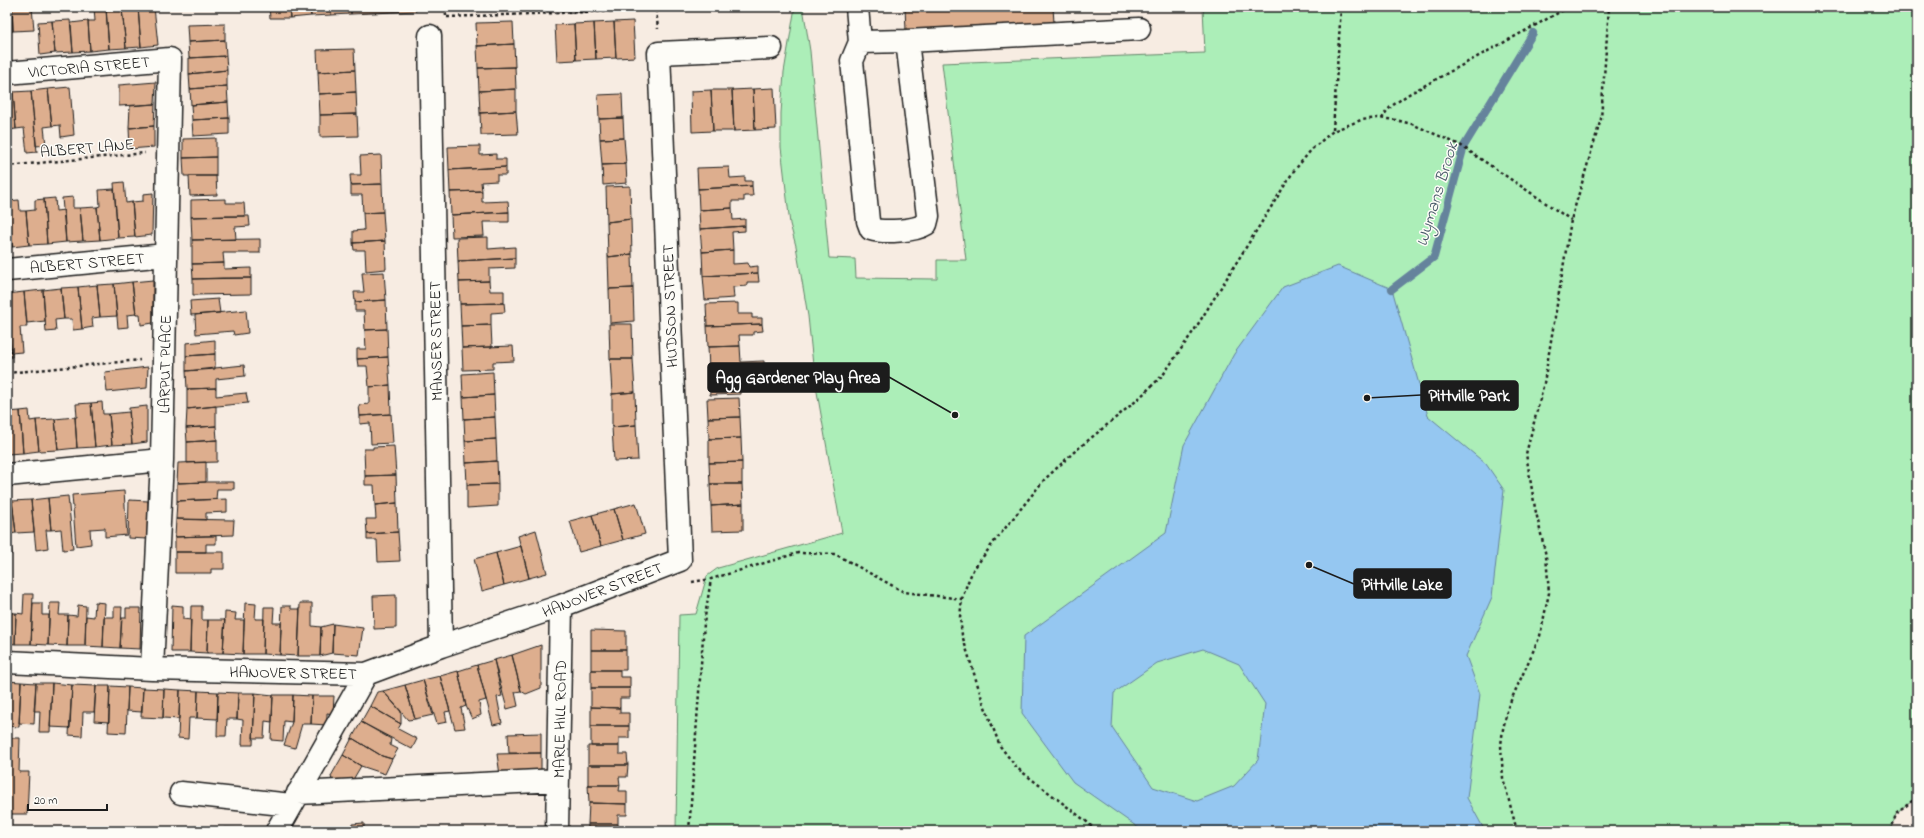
<svg xmlns="http://www.w3.org/2000/svg" width="1924" height="838" font-family="'Indie Flower',sans-serif">
  <rect width="100%" height="100%" fill="#f7ece2"/>
  <filter id="ink" filterUnits="userSpaceOnUse"><feTurbulence type="fractalNoise" baseFrequency=".025" numOctaves="2"/><feDisplacementMap in="SourceGraphic" scale="8" xChannelSelector="R" yChannelSelector="G"/><feConvolveMatrix kernelMatrix="1 2 1 2 8 2 1 2 1" color-interpolation-filters="sRGB"/></filter>
  <g filter="url(#ink)">
    <path fill="#aceeb8" stroke="#64856a" d="M452 7H490L482 9 452 11Z
      M795 7H803L810 51 829 258 855 259 856 278 937 279V260H966L942 63 1205 53 1203 7H1917V797L1896 814 1891 831H676L679 615 696 614 707 576 718 568 842 533 814 375 808 316 796 246 790 224 781 147V113L784 72Z"/>
    <path fill="#95c7f1" stroke="#65839c" fill-rule="evenodd" d="M1338 266 1392 289 1428 416 1486 464 1504 490 1492 597 1466 656 1480 694 1467 798 1485 831H1143L1073 782 1022 713 1024 636 1166 533 1184 445 1234 354 1283 287ZM1203 649 1239 664 1265 704 1258 760 1234 786 1197 801 1153 787 1112 727 1114 693 1157 663Z"/>
    <g fill="none" stroke-linecap="round" stroke-linejoin="round">
      <path stroke="#65839c" stroke-width="8" d="M1392 289 1434 257 1464 146 1533 33"/>
    </g>
    <path fill="#ddae8e" stroke="#1c1c1c" d="M7 7H12L13 31 7 32Z
      M12 7H32L34 30 13 31Z
      M94 7H106L109 49 90 51 88 21H95Z
      M138 7H154L158 45 141 47Z
      M138 7 141 47 126 48 122 9Z
      M269 7H289L290 18H270Z
      M289 7H310L311 16 290 18Z
      M310 7H330L331 15 311 16Z
      M330 7H351V14L331 15Z
      M351 7H416V11L351 14Z
      M905 7H1053L1054 23 906 31Z
      M122 9 126 48 109 49 106 10Z
      M70 20 73 52 55 53 52 21Z
      M52 21 55 53 40 55 38 22Z
      M88 21 90 51 73 52 71 23Z
      M633 21 635 57 616 58 614 22Z
      M513 22 514 44 477 46 476 23Z
      M614 22 616 58 596 59 594 23Z
      M594 23 596 59 576 60 574 24Z
      M225 24V40L188 42 187 25Z
      M574 24 576 60 557 61 555 25Z
      M225 40 226 56 189 58 188 42Z
      M514 44 515 67 478 68 477 46Z
      M354 49 355 70 318 72 317 50Z
      M226 56 227 70 189 74V58Z
      M515 67 516 89 479 91 478 68Z
      M227 70V86L190 89 189 74Z
      M355 70 356 92 319 94 318 72Z
      M156 82 155 104 119 106V85Z
      M227 86 228 102 191 105 190 89Z
      M70 87 74 135 61 137 60 125 52 126 48 89Z
      M774 88 776 129 755 130 753 89Z
      M48 89 52 126 44 127 46 145 36 146 31 91Z
      M516 89V111L480 113 479 91Z
      M753 89 755 130 734 131 732 90Z
      M711 90H732L734 131H713Z
      M711 90 713 131 692 132 691 91Z
      M31 91 37 152 27 153 24 128 16 129 13 92Z
      M13 92 16 129 9 130 10 139 7 140V93Z
      M356 92 357 114 320 115 319 94Z
      M622 94 623 118 599 119 598 95Z
      M228 102 229 118 192 120 191 105Z
      M155 104 154 126 129 128 130 106Z
      M516 111 518 134 481 135 480 113Z
      M357 114 358 136 320 137V115Z
      M229 118V134L193 136 192 120Z
      M623 118 624 138 600 139 599 119Z
      M154 126V147L130 149 129 128Z
      M216 138V157L183 158V139Z
      M624 138 626 164 602 165 600 139Z
      M480 146V155L496 154V159H506V167L449 170 448 147Z
      M381 155 382 184 351 185 350 175H361L360 156Z
      M216 157V176H184L183 158Z
      M626 164 627 183 603 185 602 165Z
      M506 167V175H497V181L481 182 482 191 450 192 449 170Z
      M729 167 730 178 745 177V181H752V186L698 189 697 168Z
      M189 176H216L217 195 190 196Z
      M124 182 126 203 132 202 135 237 118 238 114 183Z
      M382 184 383 212 363 213 362 195H351V185Z
      M630 186 631 219 607 222 606 187Z
      M752 186 753 196H744V201H732V208L699 210 698 189Z
      M114 189 118 238 100 240 97 207 100 206 99 190Z
      M482 191V202L508 201 509 212 451 215 450 192Z
      M153 193 152 235 135 237 132 202 143 201V194Z
      M73 197V208H80L83 241 66 242 62 198Z
      M55 198 56 211 64 210 66 242 47 244 44 199Z
      M44 199 47 244 29 245 26 211 35 210V200Z
      M226 199V203H244L245 216 191 217V200Z
      M19 200 20 211H26L29 245 12 247 8 201Z
      M97 207 100 240 83 241 80 208Z
      M732 208 733 220 745 219V226L700 229 699 210Z
      M383 212 385 241 353 243V231L364 230 363 213Z
      M509 212V222H483L484 236 452 237 451 215Z
      M7 214H9L12 247H7Z
      M224 216H249L250 226 235 227 236 239 192 240 191 217Z
      M631 219 632 254 608 257 607 222Z
      M745 226V231L732 232 733 250 702 252 700 229Z
      M488 237V249L515 247V258L458 261 457 238Z
      M260 239V253H223L224 263 192 264V240Z
      M385 241 386 269 366 271 365 250H354L353 243Z
      M733 250V264L748 263 749 267 758 266V273L703 276 702 252Z
      M632 254 633 288 609 289 608 257Z
      M515 258V268L489 269V281L459 282 458 261Z
      M224 263V269L251 268V278L193 279 192 264Z
      M384 272 386 300 355 302 354 292H364L362 273Z
      M758 273 759 282H747V286L733 287 734 298 705 300 703 276Z
      M222 278H251V294L193 295V279Z
      M153 280V323L141 325 140 314H136L132 282Z
      M489 281 490 291H504V303L460 304 459 282Z
      M132 282 136 314 127 315 128 327 118 328 114 284Z
      M114 284 117 316 100 317 97 285Z
      M97 285 100 317 92 318 93 327 82 329 78 287Z
      M78 287 82 329 73 330 72 319H64L61 288Z
      M61 288 64 319 55 320 56 331 46 332 43 290Z
      M633 288 634 321 610 323 609 289Z
      M43 290 45 321 27 323 24 292Z
      M24 292 27 327H20L22 352 11 353 7 294Z
      M218 299 220 313 191 315 190 301Z
      M386 300 387 329 365 330 364 311H355V302Z
      M504 303 505 312 491 313V325L461 326 460 304Z
      M738 303V314H752V318H762V324L707 326 706 304Z
      M7 307 12 357 7 358Z
      M246 310 248 333 234 335 233 331 196 334 195 315Z
      M609 324H632L633 359H610Z
      M762 324 763 331 753 332V335H739L740 346 708 347 707 326Z
      M491 325 492 347 462 348 461 326Z
      M387 329 388 357 357 359V349H366L365 330Z
      M215 340V354L186 356V343Z
      M513 346 514 361 493 362V369L463 370 462 348Z
      M740 346 741 362 764 361V368L709 370 708 347Z
      M215 354V369L186 371V356Z
      M388 357 390 385 369 387 367 366H358L357 359Z
      M610 359H633L635 392 612 394Z
      M244 365 245 376 216 379V388L187 389 186 371Z
      M148 367 147 388 107 392 105 372Z
      M764 368V375H755V380L740 381V394L710 395 709 370Z
      M493 372 494 395 463 397 462 374Z
      M390 385 391 414 360 416 359 405 369 404V387Z
      M216 388V396L246 393 248 403 187 409V389Z
      M635 392 636 425 612 427V394Z
      M494 395 495 417 464 419 463 397Z
      M739 398 740 417 708 418 707 399Z
      M102 402 103 414H109L112 445 95 447 91 403Z
      M91 403 95 447 77 448 75 417H77L76 404Z
      M147 406V442L132 444 129 408Z
      M216 406V426L186 428 187 409Z
      M29 410 30 421 36 420 39 451 23 453 20 411Z
      M20 411 23 453 7 454V412Z
      M129 412 132 444 112 445 109 414Z
      M391 414 393 443 371 444 370 423 360 424V416Z
      M75 417 77 448 58 450 55 419Z
      M495 417 496 439 465 441 464 419Z
      M740 417 741 438 709 439 708 418Z
      M55 419 58 450 39 451 36 420Z
      M636 425 638 460 614 461 612 427Z
      M216 426 217 440 187 442 186 428Z
      M741 438 742 462 709 463V439Z
      M496 439 497 461 466 463 465 441Z
      M217 440V462L187 463V442Z
      M394 446 396 475 365 476 364 449H373V447Z
      M497 461 498 484 467 485 466 463Z
      M206 462V482L177 483 178 463Z
      M742 462V484H710L709 463Z
      M396 475 397 503 375 505 374 485H365V476Z
      M206 482H234V489H217L216 499 177 501V483Z
      M498 484V506L467 508V485Z
      M710 484H742L743 504 711 506Z
      M124 491 127 535 105 537V528L90 529 91 544 76 546 72 495Z
      M68 496 73 549 63 550 61 529 51 530 48 498Z
      M48 498 51 530H46L48 548 36 550 31 500Z
      M227 499V512L206 513V520L176 519 177 501Z
      M31 500 34 532 16 533 12 501Z
      M129 500 148 501 147 539 128 538Z
      M12 501 16 533 10 534 12 554H7V502Z
      M397 503 398 532 367 534 366 519H376L375 505Z
      M636 503 645 534 623 540 614 509Z
      M743 504V530L712 531 711 506Z
      M614 509 623 540 601 546 592 515Z
      M592 515 601 546 579 552 570 521Z
      M176 519 234 520 233 535 175 537Z
      M536 530 547 573 529 578 518 536Z
      M398 532 400 561 378 562 377 540H367V534Z
      M205 536H216V544H206V552H175V537Z
      M521 546 529 578 504 585 496 553Z
      M175 552H224V569H211V573H175Z
      M496 553 504 585 482 591 474 559Z
      M24 594H33L31 644H15L16 613 23 614Z
      M396 595V628L374 629 373 596Z
      M7 599H10L9 613H16L15 644 7 643Z
      M95 602 105 603 103 647 85 646 86 616 94 617Z
      M33 603H42V615H49L48 645 31 644Z
      M50 603H60L59 615H68L67 646 48 645Z
      M245 603 256 604 255 619H264L263 654H243Z
      M300 603H312V626L321 627 320 656H298Z
      M78 605 86 606 85 646H67L68 615 77 616Z
      M172 605 183 606V619L191 620 190 652H171Z
      M191 606H202V620H208L207 653 190 652Z
      M282 606H291V609H300L298 656 280 655Z
      M114 607H122L120 648 103 647 104 617H114Z
      M264 607H274L273 623H281L280 655 263 654Z
      M126 608H141L140 649 120 648 122 618H126Z
      M225 612 236 613 235 620H244L243 654 223 653Z
      M208 620H225L223 653H207Z
      M333 624 363 628 359 655 332 653Z
      M333 624 332 653 320 656 321 627Z
      M591 630 626 631V650H591Z
      M541 645V688L526 694 521 691 512 655Z
      M591 650H626V670H591Z
      M512 655 521 691 515 692 518 706 507 709 494 660Z
      M494 660 502 696 497 697 502 723 493 725 477 665Z
      M477 665 486 700 479 702 481 715 472 719 466 706 458 671Z
      M591 670H620V677H630V688H591Z
      M458 671 466 706 461 708 465 728 455 729 440 676Z
      M440 676 450 711 445 712 447 722 437 724 423 680Z
      M423 680 433 715 415 719 405 685Z
      M7 681 21 682 19 727 7 726Z
      M21 682 36 683 34 724 19 723Z
      M36 683H52L50 732H39L40 711H34Z
      M52 683 72 685 70 728 50 727Z
      M72 685 96 686 94 712H83L82 736 69 735Z
      M405 685 415 719 408 720 383 691Z
      M96 686H110L109 722 94 721Z
      M110 686 128 687 126 733 108 732Z
      M128 687 143 688 142 712 127 711Z
      M143 688 164 689 163 718 141 717Z
      M591 688H630V698H620V708L591 707Z
      M164 689 180 690 179 719 163 718Z
      M180 690 198 691 197 718H189L188 739 178 738Z
      M198 691 218 692 217 719 197 718Z
      M383 691 401 711V724L370 706 377 692Z
      M218 692 238 693 237 719H227L226 736H217Z
      M238 693H255L253 745H242L243 720 237 719Z
      M255 693 273 695 272 722 265 721 264 738H253Z
      M273 695H293L292 722 284 721 283 741 271 740Z
      M293 695 312 696 311 724H302L295 748 284 745 292 722Z
      M312 696H334L333 714 327 713V725L311 724Z
      M370 706 401 724 398 729 417 739 412 749 361 722Z
      M591 707 620 708V713H629V726H591Z
      M361 722 391 739 390 745 398 749 392 759 382 756 352 738Z
      M591 726H629V738H619V746H591Z
      M541 733V753H509L508 734Z
      M7 738H20L19 772H29L27 814H7Z
      M352 738 382 756 392 759 385 774 361 766 343 755Z
      M588 746H619V754H627L628 765H588Z
      M541 753V774L500 775 497 754Z
      M343 755 361 766 351 783 333 785 331 776Z
      M588 765H628L627 777H619L620 785H588Z
      M588 785H620L619 791H627V804L589 803Z
      M589 803 627 804V815H618V824H588Z
      M364 823V831H352V824Z
      M588 824H618L619 831H628H588Z
      M225 828 249 829 248 831H225Z"/>
    <g fill="none" stroke-linecap="round" stroke-linejoin="round">
      <g stroke="#1c1c1c" stroke-width="25">
        <path id="minor" d="M857 7 860 42 852 61 868 221 871 229C884 233 915 231 926 224L928 216 907 41 860 42
          M430 36 441 646
          M907 41 1139 29
          M7 73 170 59 162 460 152 669
          M7 270 166 255
          M7 475 162 460
          M7 662 152 669 366 674 441 646 561 606 680 560 659 53 771 48
          M181 793 291 805
          M298 793 558 780
          M277 831 366 674
          M557 831 561 606"/>
      </g>
      <path stroke="#1c1c1c" stroke-width="2.5" stroke-dasharray="3 3" stroke-linecap="butt" d="M422 7V13
        M445 7 446 16
        M642 7V10L656 9 658 29
        M447 17 642 10
        M1382 119C1387 107 1399 101 1409 94L1569 7
        M1333 130 1341 7
        M7 166 145 153
        M7 373 140 360
        M692 582 711 579 798 553 835 554 904 592 962 599
        M689 831 704 623 711 579
        M1096 831 1087 822 1017 768 1000 746 982 699 962 635 960 617 962 599 967 584 973 570 994 542 1044 480 1074 452 1136 401 1163 375 1195 329 1293 172 1312 149 1333 131 1361 120 1378 118 1396 120 1412 124 1460 145 1571 220
        M1517 831 1503 778 1501 745 1503 729 1508 707 1540 636 1549 593 1546 556 1535 508 1526 454 1544 383 1571 220 1601 119 1609 7
        M1891 831 1896 814 1917 797"/>
      <use href="#minor" stroke="#fdfcf7" stroke-width="22"/>
    </g>
  </g>
  <g text-anchor="middle" stroke-width="3" stroke-linejoin="round" paint-order="stroke">
    <g font-size="16" fill="#1c1c1c" stroke="#fdfcf7">
      <text transform="translate(89 66) rotate(-5)" y="6">VICTORIA STREET</text>
      <text transform="translate(87 147) rotate(-5)" y="6">ALBERT LANE</text>
      <text transform="translate(87 262) rotate(-5)" y="6">ALBERT STREET</text>
      <text transform="translate(669 306) rotate(-92)" y="6">HUDSON STREET</text>
      <text transform="translate(435 341) rotate(-91)" y="6">MANSER STREET</text>
      <text transform="translate(164 364) rotate(-89)" y="6">LARPUT PLACE</text>
      <text transform="translate(602 589) rotate(-21)" y="6">HANOVER STREET</text>
      <text transform="translate(293 672) rotate(1)" y="6">HANOVER STREET</text>
      <text transform="translate(559 719) rotate(-89)" y="6">MARLE HILL ROAD</text>
    </g>
    <g font-size="17" font-style="italic" fill="#465867" stroke="#fdfcf7">
      <text transform="translate(1436 194) rotate(-73)" y="6">Wymans Brook</text>
    </g>
  </g>
  <path fill="none" stroke="#1c1c1c" stroke-width="1.5" d="M955 415L889 377M1367 398L1421 395M1309 565L1354 584"/>
  <g fill="#1c1c1c" stroke="#fdfcf7" stroke-width="1.5">
    <circle cx="955" cy="415" r="4"/>
    <circle cx="1367" cy="398" r="4"/>
    <circle cx="1309" cy="565" r="4"/>
  </g>
  <g fill="#1c1c1c" stroke="#1c1c1c" stroke-width="1.5">
    <rect x="708" y="363" width="181" height="29" rx="4"/>
    <rect x="1421" y="381" width="97" height="29" rx="4"/>
    <rect x="1354" y="569" width="97" height="29" rx="4"/>
  </g>
  <g font-size="17" text-anchor="middle" font-weight="bold" fill="#fff">
    <text x="798" y="383">Agg Gardener Play Area</text>
    <text x="1469" y="401">Pittville Park</text>
    <text x="1402" y="590">Pittville Lake</text>
  </g>
  <rect width="1924" height="838" fill="none" stroke="#fdfcf7" stroke-width="24"/>
  <rect x="12" y="12" width="1900" height="814" fill="none" stroke="#1c1c1c" stroke-width="1.5" filter="url(#ink)"/>
  <path d="M28 804v6h79v-6" fill="none" stroke="#1c1c1c" stroke-width="2"/>
  <text x="34" y="804" font-size="12" fill="#1c1c1c" stroke="#fdfcf7" stroke-width="3" paint-order="stroke">20 m</text>
</svg>
